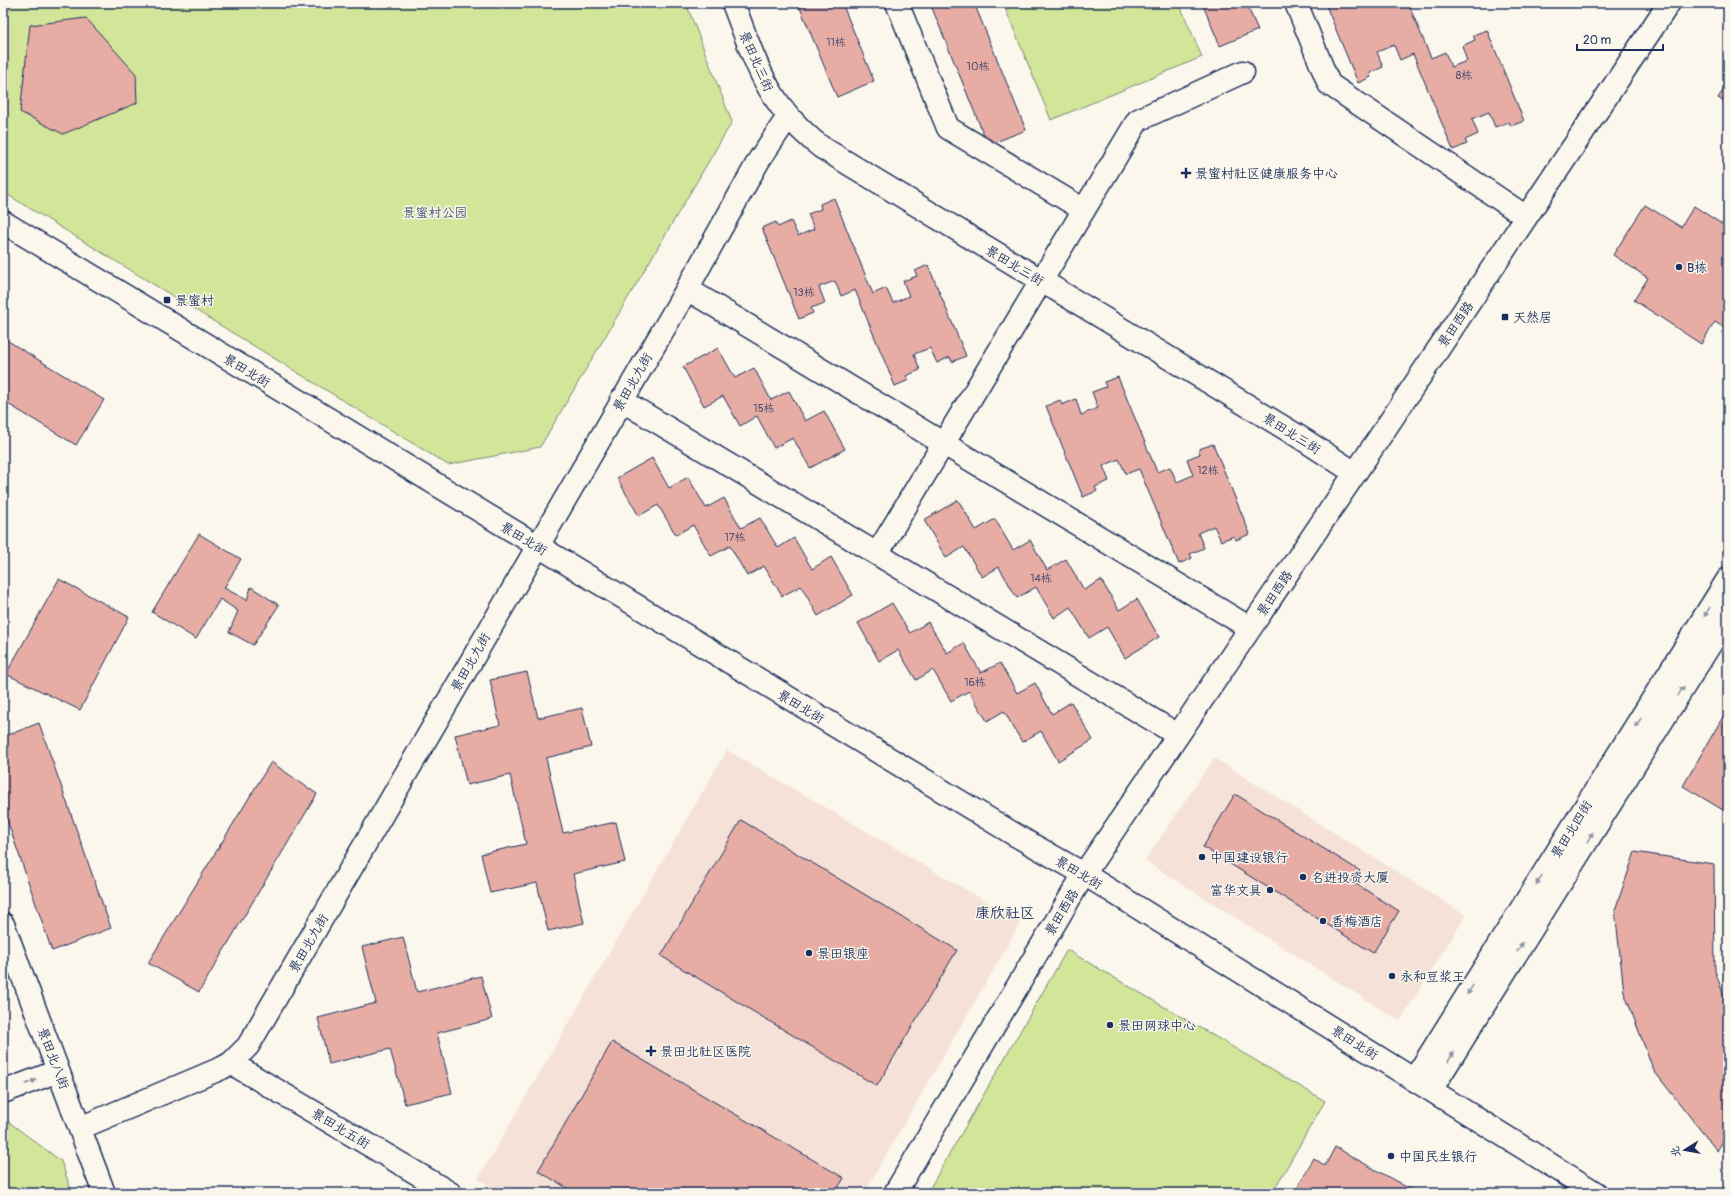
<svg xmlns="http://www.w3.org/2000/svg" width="1731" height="1196" font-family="Pangolin,'LXGW WenKai TC',sans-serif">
  <rect width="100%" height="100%" fill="#fbf7ec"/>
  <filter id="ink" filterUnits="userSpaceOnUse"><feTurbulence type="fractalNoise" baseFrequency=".025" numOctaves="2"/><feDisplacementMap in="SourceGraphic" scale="8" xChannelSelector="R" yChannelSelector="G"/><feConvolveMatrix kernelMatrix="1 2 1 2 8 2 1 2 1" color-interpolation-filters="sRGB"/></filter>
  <g filter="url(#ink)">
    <path fill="#f5e1d7" d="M727 750 1021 922 864 1193H502L478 1179Z
      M1214 758 1466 915 1400 1021 1145 861Z"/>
    <path fill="#d3e598" stroke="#778a7b" d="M3 3H686L732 122 540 447 448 465 3 192Z
      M1003 3H1179L1202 57 1051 120Z
      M1067 950 1325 1101 1272 1193H927Z
      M3 1120H6L61 1161 72 1193H3Z"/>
    <path fill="#e7ada5" stroke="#1b2f5e" d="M798 3H842L874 81 837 97Z
      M930 3H974L1026 130 988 145Z
      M1202 3H1246L1258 30 1220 46Z
      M1325 3H1408L1431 58 1445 52 1451 67 1467 61 1462 46 1475 40 1473 35 1487 30 1524 121 1511 126 1509 122 1495 127 1489 112 1472 119 1478 134 1465 140 1467 144 1453 150 1413 54 1400 60 1394 45 1377 52 1383 67 1370 73 1371 77 1358 83Z
      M86 18 136 74 137 103 63 134 20 112 30 25Z
      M1728 83V104L1718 98Z
      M834 198 873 294 886 288 893 303 909 296 903 281 917 276 915 271 928 265 966 356 952 362 950 357 937 363 930 348 914 354 920 370 906 376 909 380 895 386 855 290 841 296 835 281 819 287 825 303 811 308 813 313 799 319 762 228 776 222 778 227 791 221 798 236 814 229 808 214 821 209 820 204Z
      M1645 205 1681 227 1694 206 1728 228V330L1715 322 1701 344 1634 300 1648 278 1613 255Z
      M3 338 104 400 76 445 3 401Z
      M718 348 735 378 754 368 771 400 789 391 805 421 824 411 845 449 810 468 793 438 774 448 757 416 740 426 723 396 704 406 683 367Z
      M1118 377 1157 472 1170 467 1177 482 1193 475 1187 459 1200 454 1199 449 1213 444 1250 534 1236 540 1234 536 1221 541 1214 526 1198 533 1204 548 1190 554 1192 558 1179 564 1139 469 1126 474 1119 459 1103 466 1109 481 1095 487 1097 491 1083 497 1046 406 1060 400 1062 405 1076 399 1081 415 1098 408 1092 392 1106 387 1104 382Z
      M652 458 669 488 688 477 706 508 724 498 741 528 760 518 778 548 794 538 812 569 831 557 853 595 818 616 801 586 782 596 764 566 747 576 730 546 711 556 693 525 676 535 658 505 639 516 617 478Z
      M958 500 976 530 995 519 1013 550 1030 540 1047 570 1066 559 1084 590 1101 580 1119 610 1137 599 1159 637 1125 658 1107 627 1089 638 1070 607 1054 618 1036 587 1017 598 999 567 982 577 964 547 946 558 924 520Z
      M199 534 241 559 224 588 247 600 251 587 279 605 253 645 229 632 238 611 220 599 196 639 152 612Z
      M59 579 129 617 80 710 6 674Z
      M892 603 910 633 928 622 947 653 964 643 981 673 1000 663 1017 693 1035 683 1052 714 1071 702 1093 740 1058 761 1041 731 1022 742 1004 711 987 721 969 691 951 701 933 670 916 680 898 650 879 661 858 623Z
      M527 672 538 718 582 708 591 747 546 758 563 833 616 822 625 862 573 874 584 923 548 931 537 883 490 893 481 854 526 844 510 775 467 785 455 735 500 725 490 680Z
      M1728 708V813L1683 786Z
      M39 723 111 928 52 951 3 808V737Z
      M271 762 317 794 199 992 148 963Z
      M1235 794 1360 871 1353 882 1399 911 1373 953 1203 847Z
      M741 820 957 950 877 1086 661 956Z
      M1635 852 1714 864 1715 971 1728 1007V1133L1717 1151 1654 1071 1624 992 1615 910Z
      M403 937 417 992 481 976 492 1019 437 1033 452 1093 405 1104 390 1049 329 1064 318 1018 376 1003 362 947Z
      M612 1042 844 1178 835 1193H576L538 1171Z
      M1335 1147 1417 1193 1295 1192 1314 1158 1325 1166Z"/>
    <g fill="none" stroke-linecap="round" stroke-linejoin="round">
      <g stroke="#1b2f5e" stroke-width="25">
        <path id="minor" d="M733 3C756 63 767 105 821 147L1301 438 1355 473
          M897 3 948 128 1084 210
          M1296 3 1329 84 1526 217
          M3 222 1017 836 1084 874 1596 1193
          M687 289 1250 628
          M621 400 1178 735
          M877 554 1138 120 1243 72
          M3 924 104 1193
          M231 1063 450 1193
          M1414 1080 1728 579
          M1431 1090 1728 616
          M3 1092 58 1071
          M80 1128 222 1068 231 1063 248 1046 687 289 759 160 788 117
          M895 1193 1084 874 1379 438 1669 3"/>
      </g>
      <use href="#minor" stroke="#fbf7ec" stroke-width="22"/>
    </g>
    <defs><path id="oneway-solid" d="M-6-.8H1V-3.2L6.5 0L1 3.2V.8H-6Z"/></defs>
    <g fill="#8b93a5">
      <use href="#oneway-solid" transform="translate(1707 612) rotate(122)"/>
      <use href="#oneway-solid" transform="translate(1681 691) rotate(-58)"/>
      <use href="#oneway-solid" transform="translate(1638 723) rotate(122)"/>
      <use href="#oneway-solid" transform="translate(1590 837) rotate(-58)"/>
      <use href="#oneway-solid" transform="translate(1539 880) rotate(122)"/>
      <use href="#oneway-solid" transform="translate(1520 947) rotate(-58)"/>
      <use href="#oneway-solid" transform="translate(1470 990) rotate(122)"/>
      <use href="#oneway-solid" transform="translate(1451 1057) rotate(-58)"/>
      <use href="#oneway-solid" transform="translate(31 1082) rotate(-22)"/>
    </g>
  </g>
  <g fill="#1b2f5e" stroke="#fbf7ec" stroke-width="1.5">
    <path d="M1184 167h4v4h4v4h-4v4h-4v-4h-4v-4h4z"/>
    <circle cx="1679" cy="267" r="4"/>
    <rect x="163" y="296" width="8" height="8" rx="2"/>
    <rect x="1501" y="313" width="8" height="8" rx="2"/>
    <circle cx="1202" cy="857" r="4"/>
    <circle cx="1303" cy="877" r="4"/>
    <circle cx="1270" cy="890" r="4"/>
    <circle cx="1323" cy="921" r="4"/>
    <circle cx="809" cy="953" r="4"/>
    <circle cx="1392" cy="976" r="4"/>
    <circle cx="1110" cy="1025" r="4"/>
    <path d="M649 1045h4v4h4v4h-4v4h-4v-4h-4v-4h4z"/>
    <circle cx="1391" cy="1156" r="4"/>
  </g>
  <g text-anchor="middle" stroke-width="3" stroke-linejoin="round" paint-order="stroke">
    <g font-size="11" fill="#4e4e70">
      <text x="836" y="46">11栋</text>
      <text x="978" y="70">10栋</text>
      <text x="1464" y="79">8栋</text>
      <text x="804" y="296">13栋</text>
      <text x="764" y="412">15栋</text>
      <text x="1208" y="474">12栋</text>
      <text x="735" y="541">17栋</text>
      <text x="1041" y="582">14栋</text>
      <text x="975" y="686">16栋</text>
    </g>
    <g font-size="13" fill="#1b2f5e" stroke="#fbf7ec">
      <text transform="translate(757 61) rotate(66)" y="5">景田北三街</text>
      <text transform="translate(1015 265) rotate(31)" y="5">景田北三街</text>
      <text transform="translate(1455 324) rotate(-56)" y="5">景田西路</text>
      <text transform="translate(247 370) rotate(31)" y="5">景田北街</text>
      <text transform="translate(632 382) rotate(-60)" y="5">景田北九街</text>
      <text transform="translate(1292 433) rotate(32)" y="5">景田北三街</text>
      <text transform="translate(524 538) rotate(31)" y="5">景田北街</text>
      <text transform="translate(1274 593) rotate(-56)" y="5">景田西路</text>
      <text transform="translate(470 662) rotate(-60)" y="5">景田北九街</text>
      <text transform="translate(801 706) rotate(31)" y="5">景田北街</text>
      <text transform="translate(1571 829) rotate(-58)" y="5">景田北四街</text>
      <text transform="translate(1079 872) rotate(31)" y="5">景田北街</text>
      <text transform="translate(1061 912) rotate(-59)" y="5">景田西路</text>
      <text transform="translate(308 943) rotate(-60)" y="5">景田北九街</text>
      <text transform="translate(1355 1042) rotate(32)" y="5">景田北街</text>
      <text transform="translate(54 1058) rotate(69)" y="5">景田北八街</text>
      <text transform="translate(341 1128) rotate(31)" y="5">景田北五街</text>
    </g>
    <g font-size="13" fill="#1b2f5e" stroke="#fbf7ec" text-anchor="start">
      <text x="1195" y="178">景蜜村社区健康服务中心</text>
      <text x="1687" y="272">B栋</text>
      <text x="175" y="305">景蜜村</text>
      <text x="1513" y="322">天然居</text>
      <text x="1210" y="862">中国建设银行</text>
      <text x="1311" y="882">名进投资大厦</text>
      <text x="1262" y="895" text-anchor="end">富华文具</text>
      <text x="1331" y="926">香梅酒店</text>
      <text x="817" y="958">景田银座</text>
      <text x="1400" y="981">永和豆浆王</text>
      <text x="1118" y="1030">景田网球中心</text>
      <text x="660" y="1056">景田北社区医院</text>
      <text x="1399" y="1161">中国民生银行</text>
    </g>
    <g font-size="13" fill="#40536a" stroke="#fbf7ec">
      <text x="435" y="217">景蜜村公园</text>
    </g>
    <g font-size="15" fill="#1b2f5e" stroke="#fbf7ec">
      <text x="1005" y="918">康欣社区</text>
    </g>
  </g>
  <rect width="1731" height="1196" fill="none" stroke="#fbf7ec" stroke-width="16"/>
  <rect x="8" y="8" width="1715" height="1180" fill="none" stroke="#1b2f5e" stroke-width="1.5" filter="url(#ink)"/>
  <g transform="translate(1685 1150) rotate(259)" stroke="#fbf7ec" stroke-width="3" paint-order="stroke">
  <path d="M0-3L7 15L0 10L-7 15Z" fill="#1b2f5e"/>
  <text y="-6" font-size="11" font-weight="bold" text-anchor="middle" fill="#1b2f5e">北</text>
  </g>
  <path d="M1577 44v6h86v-6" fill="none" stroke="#1b2f5e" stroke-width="2"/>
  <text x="1583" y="44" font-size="12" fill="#1b2f5e" stroke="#fbf7ec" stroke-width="3" paint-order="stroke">20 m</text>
</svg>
